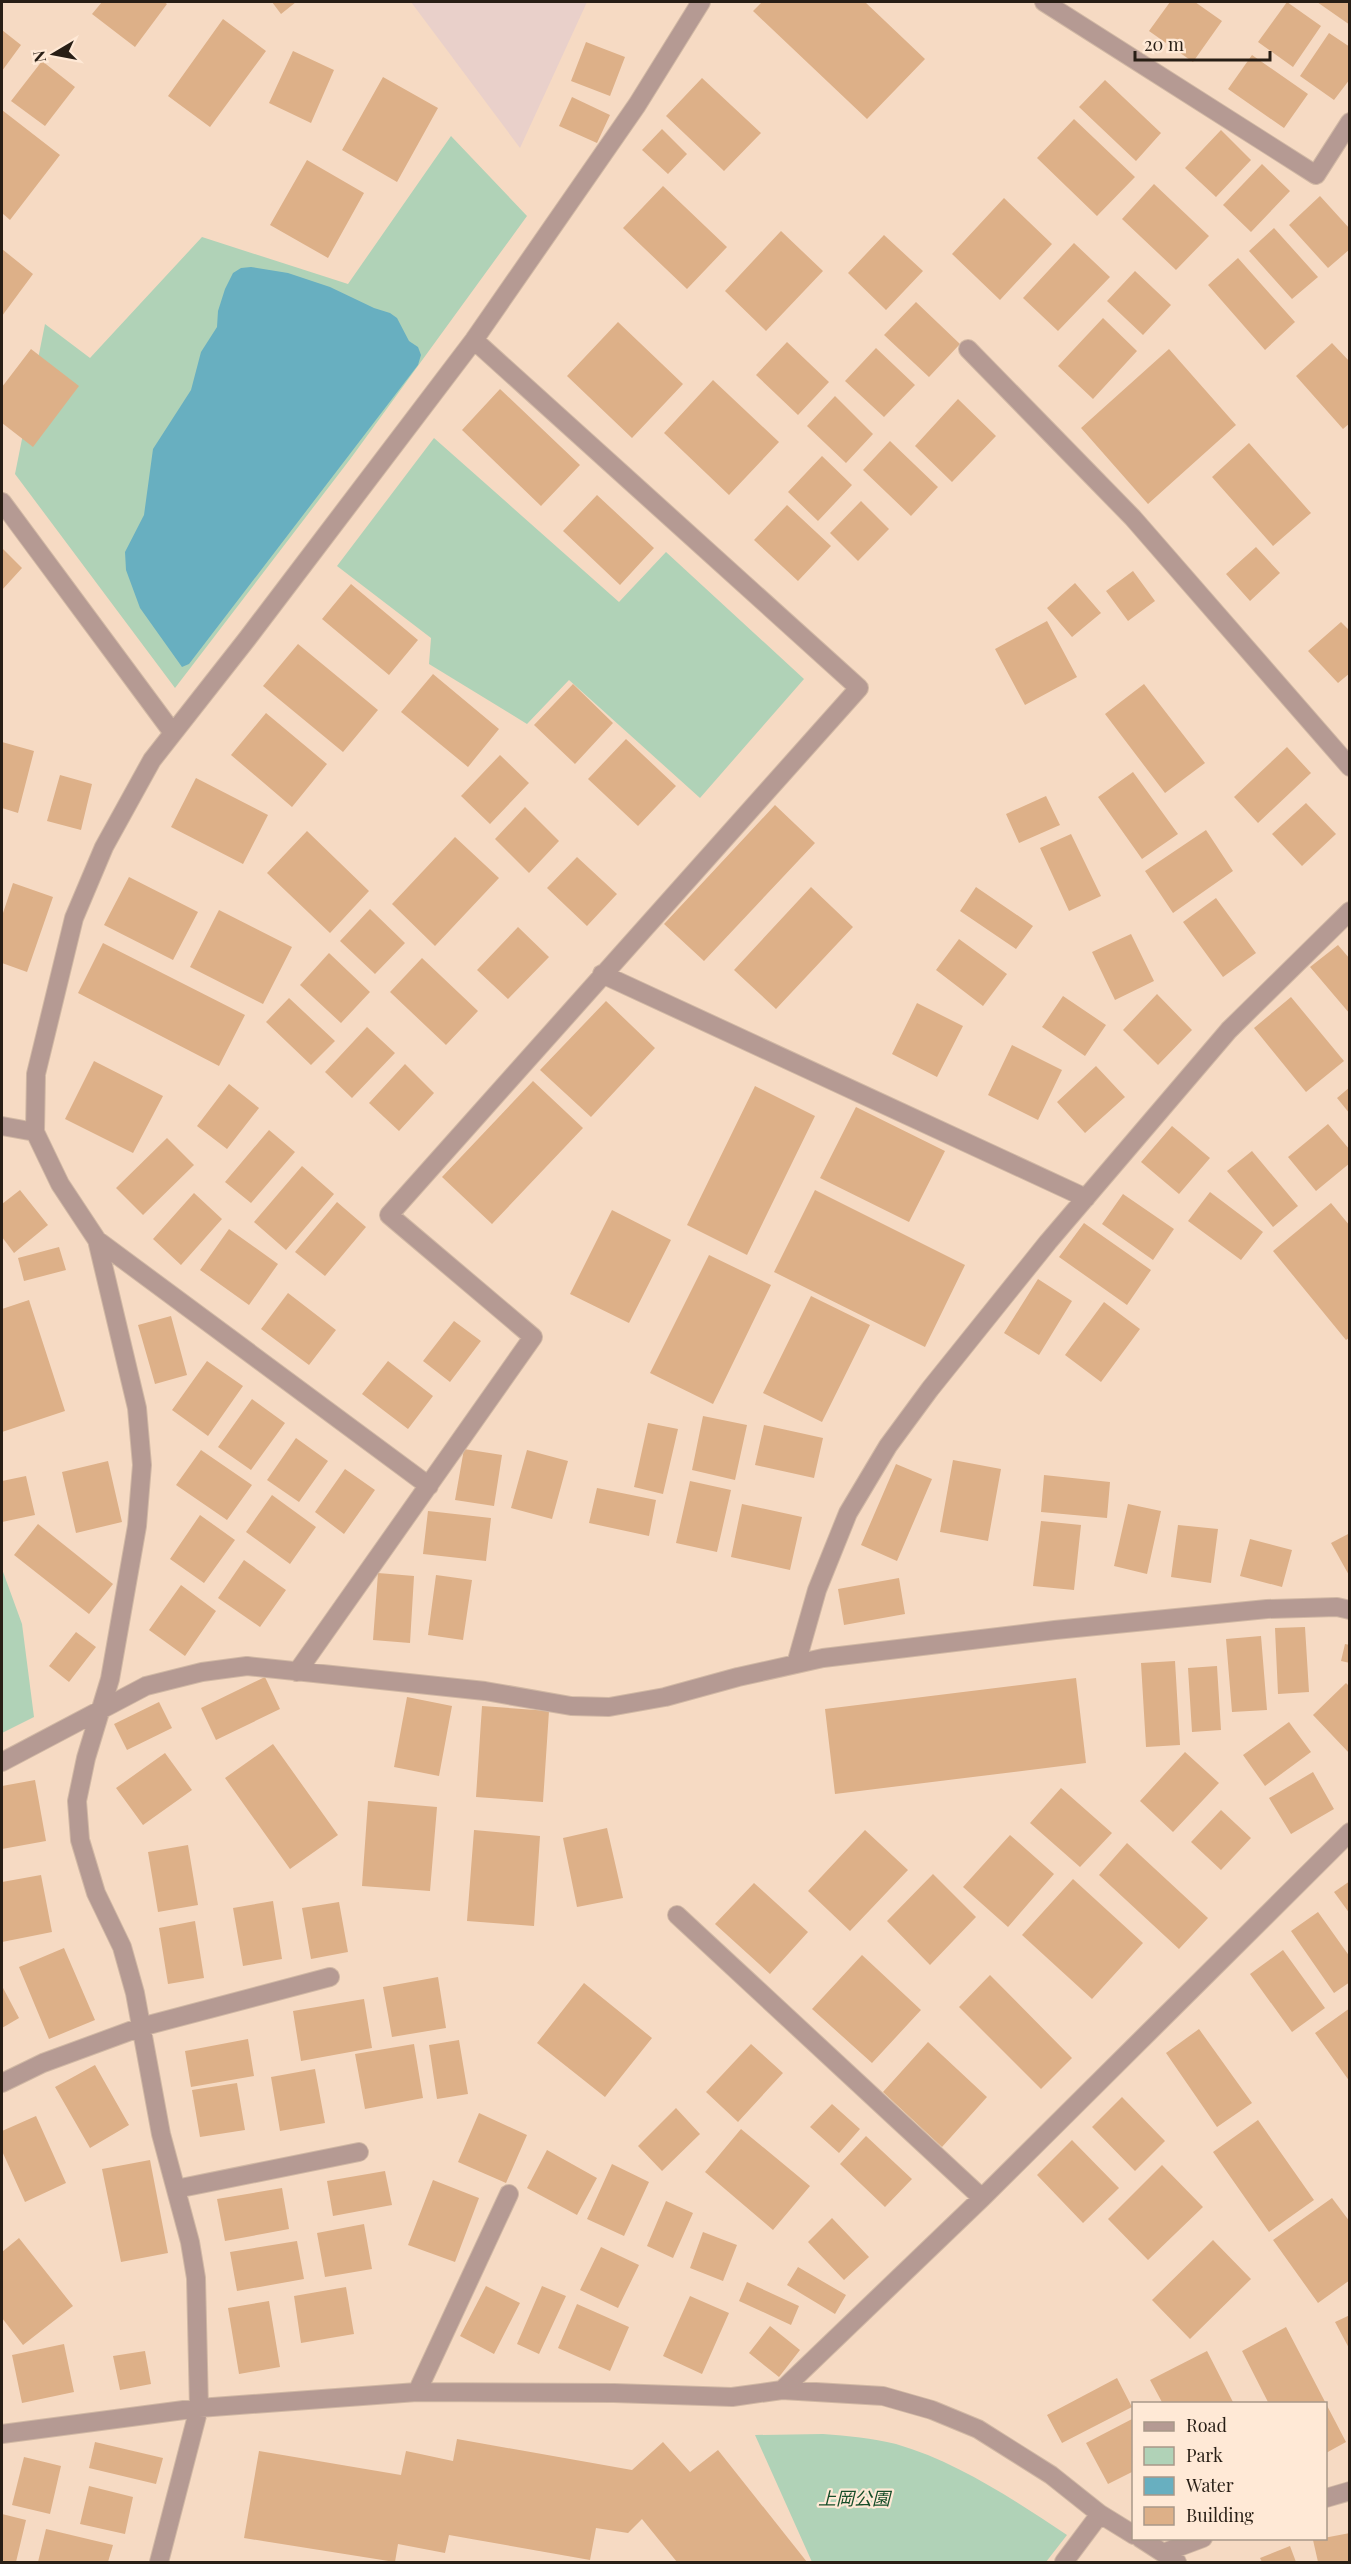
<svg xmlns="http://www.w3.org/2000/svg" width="1351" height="2564" font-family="'Playfair Display','Noto Sans JP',serif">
  <rect width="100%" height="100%" fill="#f6dac3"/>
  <path fill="#e9d0ca" d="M411 2H587L520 148Z"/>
  <path fill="#b0d2b7" d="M451 136 527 216 351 458 175 688 15 474 45 324 90 358 202 237 348 284Z
    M434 438 619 602 666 552 804 679 700 798 569 680 527 724 429 664 431 638 337 566Z
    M2 1569 22 1624 34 1717 2 1733Z
    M823 2434C848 2436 872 2438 896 2444 958 2462 1014 2500 1067 2535L1046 2562H812L755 2435Z"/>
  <path fill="#68afc0" d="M251 267 288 273 330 287 374 308 390 313 397 318 409 341 418 347 421 355 418 365 189 664 182 667 140 608 126 570 125 552 144 515 153 449 191 390 201 352 217 327 218 311 225 289 233 273 241 268Z"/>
  <path fill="#ddb088" d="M102 2H164L167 4 135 47 92 14Z
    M272 2H296L281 14Z
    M762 2H865L925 59 867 119 753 11Z
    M1170 2H1195L1222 21 1193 62 1149 31Z
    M1287 2 1321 26 1293 67 1258 42Z
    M1317 2H1350V25Z
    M223 19 266 51 210 127 168 96Z
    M2 30 21 45 2 71Z
    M1329 33 1350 47V79L1334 100 1300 76Z
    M586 42 625 57 610 96 571 81Z
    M293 51 334 70 311 123 269 103Z
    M1252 55 1308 94 1284 128 1228 89Z
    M42 61 75 87 45 126 11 101Z
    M383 77 438 108 397 182 342 150Z
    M702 78 761 133 724 171 666 116Z
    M1105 80 1161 133 1136 161 1079 107Z
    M572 97 610 115 597 143 559 126Z
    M2 110 60 155 10 220 2 213Z
    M1074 119 1135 177 1097 216 1037 158Z
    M662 129 687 154 668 174 642 150Z
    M1221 130 1251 160 1216 197 1185 168Z
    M307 160 364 193 328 258 270 225Z
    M1262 164 1290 191 1251 232 1223 205Z
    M1154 184 1209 236 1176 270 1122 219Z
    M663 186 727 247 687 289 623 228Z
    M1320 196 1350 229V249L1328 268 1289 225Z
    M1004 198 1052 244 1000 300 952 254Z
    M1274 228 1318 277 1292 299 1249 251Z
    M781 231 823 271 766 331 725 291Z
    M884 235 923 271 886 310 848 273Z
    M1074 243 1110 277 1058 331 1023 298Z
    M2 249 33 274 2 316Z
    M1238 258 1295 322 1265 350 1208 285Z
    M1135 271 1171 305 1143 335 1107 301Z
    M916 302 960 344 929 377 884 335Z
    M1103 318 1137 351 1093 399 1058 366Z
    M618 322 683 384 632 438 567 376Z
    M787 342 829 382 798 415 756 375Z
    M1332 343 1350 362V423L1343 429 1296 376Z
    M876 348 915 385 884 417 845 381Z
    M31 349 79 386 33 447 2 423V387Z
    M1169 349 1236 425 1148 504 1081 428Z
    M713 380 779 442 729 495 664 433Z
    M500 389 580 465 541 506 462 430Z
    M835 396 873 434 846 463 807 426Z
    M958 399 996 436 952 482 915 446Z
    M890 441 938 487 911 516 863 470Z
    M1249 443 1311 513 1273 546 1212 477Z
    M822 456 852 485 818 521 788 492Z
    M597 495 654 548 620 585 563 531Z
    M861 501 889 529 858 561 830 533Z
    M787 505 831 546 798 581 754 540Z
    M1256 547 1280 573 1250 601 1226 574Z
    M2 548 22 568 2 590Z
    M1133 571 1155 601 1128 621 1106 591Z
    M1075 583 1101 613 1072 637 1047 608Z
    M351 584 418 640 389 675 322 619Z
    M1047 621 1077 677 1025 705 995 649Z
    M1341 622 1350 631V673L1338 683 1308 651Z
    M298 644 378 710 343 752 263 686Z
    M433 674 499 729 468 767 401 712Z
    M573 684 613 723 575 764 534 725Z
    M1144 684 1205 763 1165 793 1105 714Z
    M266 713 327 764 292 807 231 755Z
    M626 739 676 786 638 826 588 779Z
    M2 742 34 751 18 813 2 808Z
    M1287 747 1311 773 1258 823 1234 797Z
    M500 755 529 783 490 824 461 796Z
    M1133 772 1178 834 1142 859 1098 797Z
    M60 775 92 784 81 830 47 821Z
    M196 778 268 815 243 864 171 827Z
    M1046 796 1060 825 1019 843 1006 814Z
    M1306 803 1336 834 1302 866 1272 834Z
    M775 805 815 843 704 961 664 924Z
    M525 807 559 841 529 873 495 839Z
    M1206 830 1233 871 1173 913 1145 871Z
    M307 831 369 891 330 933 267 873Z
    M1071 834 1101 896 1069 911 1040 848Z
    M455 837 499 878 435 946 392 904Z
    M577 857 617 894 587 926 547 888Z
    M129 877 198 912 173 960 104 925Z
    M13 883 53 897 27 972 2 963V916Z
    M811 887 853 927 776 1009 734 970Z
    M976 887 1033 926 1016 949 960 911Z
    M1216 898 1256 953 1223 977 1183 922Z
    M370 909 405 943 375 974 340 941Z
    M219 910 292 947 263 1004 190 967Z
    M518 927 549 957 508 999 477 970Z
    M1131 934 1154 981 1115 1000 1092 952Z
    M959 939 1007 974 983 1006 936 970Z
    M103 943 245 1015 219 1066 78 993Z
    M1338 945 1350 959V1014L1310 967Z
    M329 953 370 992 341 1023 300 985Z
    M422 958 478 1011 446 1045 390 992Z
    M1157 994 1192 1030 1158 1065 1123 1030Z
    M1063 996 1106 1025 1085 1056 1042 1027Z
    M1291 997 1344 1061 1306 1092 1254 1028Z
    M289 998 335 1041 311 1065 266 1022Z
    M606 1001 655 1048 591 1117 540 1070Z
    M917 1003 963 1026 937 1077 892 1054Z
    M367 1027 395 1053 352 1098 325 1072Z
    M1012 1045 1062 1070 1038 1120 988 1095Z
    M94 1061 163 1096 133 1153 65 1119Z
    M405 1064 434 1093 399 1131 369 1103Z
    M1096 1066 1125 1097 1085 1133 1057 1102Z
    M533 1081 583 1128 492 1224 442 1177Z
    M229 1084 259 1108 227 1149 197 1126Z
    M755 1086 815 1116 747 1255 687 1225Z
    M1350 1087V1114L1337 1098Z
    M856 1107 945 1151 909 1222 820 1178Z
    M1328 1124 1350 1150V1163L1316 1191 1288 1157Z
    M1172 1126 1210 1158 1179 1194 1141 1162Z
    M269 1130 295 1152 251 1203 225 1182Z
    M167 1138 194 1165 143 1215 116 1188Z
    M1252 1151 1298 1206 1273 1227 1227 1171Z
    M302 1166 334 1194 286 1250 254 1222Z
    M20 1190 48 1225 14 1253 2 1237V1204Z
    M815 1190 965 1265 925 1347 774 1272Z
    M1210 1192 1263 1232 1241 1260 1188 1221Z
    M194 1193 222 1219 181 1265 153 1239Z
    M1123 1194 1174 1229 1153 1260 1102 1224Z
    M337 1202 366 1227 325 1276 295 1252Z
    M1331 1203 1350 1226V1337L1346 1340 1273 1251Z
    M612 1210 671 1240 629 1323 570 1294Z
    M1084 1223 1151 1270 1127 1305 1059 1257Z
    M229 1229 278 1264 249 1305 200 1270Z
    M59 1247 66 1270 24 1281 18 1258Z
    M709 1255 771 1285 713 1404 650 1373Z
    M1038 1279 1072 1301 1039 1355 1004 1333Z
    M288 1293 336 1330 309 1365 261 1329Z
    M811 1296 870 1325 822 1422 763 1393Z
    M29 1300 65 1411 2 1432V1309Z
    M1104 1302 1140 1329 1101 1382 1065 1355Z
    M171 1316 187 1375 155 1384 138 1325Z
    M454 1321 481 1341 450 1382 423 1361Z
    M207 1361 243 1386 208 1436 172 1410Z
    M388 1361 433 1396 408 1429 362 1394Z
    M252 1399 285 1423 251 1470 218 1447Z
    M703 1416 747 1425 735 1480 692 1470Z
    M648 1423 678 1429 663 1494 634 1487Z
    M764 1425 823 1438 814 1478 755 1465Z
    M296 1438 328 1461 299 1502 267 1480Z
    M464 1449 502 1455 494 1506 455 1500Z
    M201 1450 252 1485 227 1520 176 1485Z
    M527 1450 568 1461 552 1519 511 1508Z
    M953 1460 1001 1469 988 1541 940 1532Z
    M108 1461 122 1522 76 1533 62 1472Z
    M896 1464 932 1479 897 1561 861 1545Z
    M345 1469 375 1490 344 1534 315 1512Z
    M1044 1475 1110 1482 1107 1518 1041 1512Z
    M26 1476 35 1515 2 1522V1481Z
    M690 1481 731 1490 717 1552 676 1543Z
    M597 1488 656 1500 649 1536 589 1523Z
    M272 1495 316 1527 290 1564 246 1532Z
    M742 1504 802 1517 790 1570 731 1557Z
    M1128 1504 1161 1511 1147 1574 1114 1566Z
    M428 1511 491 1518 486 1561 423 1554Z
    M200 1515 235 1540 204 1583 170 1559Z
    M1041 1521 1081 1525 1074 1590 1033 1586Z
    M38 1524 113 1584 89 1614 14 1555Z
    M1178 1525 1218 1529 1211 1583 1171 1577Z
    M1350 1533V1577L1331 1543Z
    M1250 1539 1292 1550 1282 1587 1240 1576Z
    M244 1560 286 1590 260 1627 218 1598Z
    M378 1573 414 1576 410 1643 373 1640Z
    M436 1575 472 1580 463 1640 428 1635Z
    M899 1578 905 1614 844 1625 838 1589Z
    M181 1585 216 1611 185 1656 149 1630Z
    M1305 1627 1309 1692 1278 1694 1275 1628Z
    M76 1632 96 1647 69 1682 49 1666Z
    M1261 1636 1267 1710 1232 1712 1226 1639Z
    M1345 1644 1350 1645V1663L1341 1661Z
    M1175 1661 1180 1745 1146 1747 1141 1663Z
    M1217 1666 1221 1730 1192 1732 1188 1668Z
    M265 1677 280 1709 216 1740 201 1708Z
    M1076 1678 1086 1763 835 1794 825 1709Z
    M1346 1683 1350 1687V1754L1313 1715Z
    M407 1697 452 1706 439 1776 394 1767Z
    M159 1702 172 1728 127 1750 114 1724Z
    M482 1706 549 1711 543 1802 476 1797Z
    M1289 1722 1311 1752 1265 1786 1243 1755Z
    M273 1744 338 1835 290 1869 225 1778Z
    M1185 1752 1219 1783 1173 1832 1140 1801Z
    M165 1753 192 1790 143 1825 116 1788Z
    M1313 1772 1334 1809 1291 1834 1269 1798Z
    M35 1780 46 1841 2 1849V1786Z
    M1061 1788 1112 1833 1080 1867 1030 1823Z
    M368 1801 437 1807 430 1891 362 1886Z
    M1221 1810 1251 1838 1221 1870 1191 1842Z
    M607 1828 623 1898 577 1907 563 1838Z
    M474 1830 540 1836 534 1926 467 1921Z
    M865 1830 908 1870 850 1931 808 1891Z
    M1010 1835 1054 1874 1008 1927 963 1887Z
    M1127 1843 1208 1918 1179 1949 1099 1875Z
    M188 1845 198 1905 158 1912 148 1852Z
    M933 1874 976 1917 930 1965 887 1921Z
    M41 1875 52 1932 2 1942V1882Z
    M1073 1879 1143 1943 1092 1999 1022 1935Z
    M1350 1881V1914L1334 1892Z
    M754 1883 808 1932 770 1974 715 1924Z
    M273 1901 282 1959 243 1966 233 1908Z
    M339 1902 348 1952 311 1959 302 1908Z
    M1318 1912 1350 1957V1982L1334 1993 1291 1931Z
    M195 1921 204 1978 168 1984 159 1928Z
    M64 1948 95 2020 49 2039 19 1967Z
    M1283 1950 1325 2008 1292 2032 1250 1974Z
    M862 1955 921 2010 872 2063 812 2009Z
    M990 1975 1072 2058 1041 2089 959 2007Z
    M438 1977 446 2028 392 2037 383 1987Z
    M584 1983 652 2038 605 2097 537 2043Z
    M2 1986 19 2018 2 2028Z
    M364 1999 372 2048 301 2061 293 2011Z
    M1350 2008V2082L1315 2033Z
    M1199 2029 1252 2103 1217 2127 1166 2053Z
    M248 2039 254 2076 191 2087 185 2051Z
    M459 2040 468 2094 437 2099 429 2045Z
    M928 2042 987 2097 942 2147 883 2092Z
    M414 2044 423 2098 365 2109 355 2054Z
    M751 2044 783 2073 738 2122 706 2092Z
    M95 2065 129 2125 90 2148 55 2087Z
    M315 2069 325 2123 280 2131 271 2077Z
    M237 2083 245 2130 200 2137 192 2090Z
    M1122 2097 1165 2141 1135 2171 1092 2127Z
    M832 2104 860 2129 839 2153 810 2127Z
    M676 2108 700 2134 662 2171 638 2146Z
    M479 2113 527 2135 506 2183 458 2162Z
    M36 2116 66 2183 25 2202 2 2151V2131Z
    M1258 2120 1314 2200 1269 2232 1213 2152Z
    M741 2129 810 2186 773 2230 705 2172Z
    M866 2136 912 2179 885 2207 840 2164Z
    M1072 2140 1119 2188 1083 2223 1037 2175Z
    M547 2150 597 2178 577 2215 527 2188Z
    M150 2160 168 2253 121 2262 102 2169Z
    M612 2164 649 2182 624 2236 587 2219Z
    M1162 2165 1203 2207 1148 2260 1108 2219Z
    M385 2171 392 2205 333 2216 327 2181Z
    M433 2180 479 2198 455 2262 408 2245Z
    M282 2188 289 2229 225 2241 217 2199Z
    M1332 2198 1350 2222V2280L1318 2303 1273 2240Z
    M666 2201 693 2213 673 2258 647 2246Z
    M832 2218 869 2257 844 2280 808 2242Z
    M364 2224 372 2269 325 2277 317 2233Z
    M703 2232 737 2245 723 2281 690 2268Z
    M19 2238 73 2306 23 2345 2 2318V2252Z
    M1213 2240 1251 2279 1190 2339 1152 2300Z
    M297 2241 304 2279 237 2291 230 2252Z
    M601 2247 639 2265 618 2308 580 2290Z
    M798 2267 846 2295 835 2314 787 2285Z
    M747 2282 799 2306 791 2325 739 2301Z
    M486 2286 520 2303 494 2354 460 2336Z
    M542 2286 566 2296 539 2354 517 2344Z
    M346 2287 354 2334 301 2343 294 2296Z
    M690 2296 729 2313 702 2374 663 2356Z
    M269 2301 280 2367 239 2374 228 2308Z
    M577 2304 629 2327 610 2371 558 2348Z
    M1350 2315V2350L1335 2322Z
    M770 2326 800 2350 779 2377 749 2353Z
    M1286 2327 1346 2442 1326 2453V2404H1269L1242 2351Z
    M64 2344 74 2392 22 2403 12 2355Z
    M145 2351 151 2384 120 2390 113 2356Z
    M1207 2351 1234 2404H1163L1150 2380Z
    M1117 2378 1132 2407 1062 2443 1047 2415Z
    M1134 2418V2471L1108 2484 1086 2443Z
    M457 2439 632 2470 663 2442 690 2472 718 2450 807 2562H677L642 2519 628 2533 596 2528 590 2560 449 2535 445 2553 398 2544 395 2562 244 2538 259 2451 401 2475 406 2451 453 2461Z
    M95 2442 163 2458 156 2484 89 2468Z
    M24 2457 61 2466 50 2514 12 2505Z
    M89 2486 133 2497 125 2534 80 2524Z
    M2 2514 26 2520 16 2562H2Z
    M46 2529 113 2545 108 2562H38Z
    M1350 2533V2561L1318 2562 1313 2540Z
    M1290 2546 1296 2562H1262L1260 2558Z"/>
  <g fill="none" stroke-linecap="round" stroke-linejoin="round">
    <g stroke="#d1b8a4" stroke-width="20">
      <path id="minor" d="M1044 2 1316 175 1350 122
        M968 349 1133 518 1350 767
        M2 502 173 733
        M602 974 1086 1198
        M2 1126 35 1132
        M97 1240 429 1486
        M796 1664 817 1590 848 1513 888 1446 930 1389 1048 1242 1229 1030 1350 911
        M297 1672 533 1337 389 1215 859 688 474 340
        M2 1762 146 1686 202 1672 247 1666 485 1691 571 1706 609 1707 665 1697 738 1677 823 1658 1055 1630 1267 1609 1337 1607 1350 1610
        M677 1915 982 2198
        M2 2083 43 2063 141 2027 330 1977
        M176 2189 359 2152
        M782 2390 982 2198 1350 1832
        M417 2392 509 2194
        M2 2434 199 2408 417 2392 614 2393 732 2397 782 2390 883 2396 932 2410 978 2429 1051 2475 1100 2514 1134 2535
        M1326 2498 1350 2491
        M1140 2538 1177 2562
        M1163 2553 1203 2538
        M159 2562 199 2408 196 2278 190 2242 161 2134 135 1993 122 1947 96 1893 80 1840 77 1801 86 1758 110 1679 137 1526 142 1465 137 1408 97 1240 60 1184 35 1132 36 1074 74 918 104 847 152 760 247 639 474 340 637 105 701 2
        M1064 2562 1100 2514"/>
    </g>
    <use href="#minor" stroke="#b59a93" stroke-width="18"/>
  </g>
  <g text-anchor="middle" stroke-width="4.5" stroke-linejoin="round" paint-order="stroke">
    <g font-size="18" font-style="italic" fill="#174d28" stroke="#ffe9d6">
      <text x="854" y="2505">上岡公園</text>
    </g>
  </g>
  <rect width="1351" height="2564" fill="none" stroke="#281e15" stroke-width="6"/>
  <rect x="1132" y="2402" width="195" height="138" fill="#ffe9d6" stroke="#a99889" stroke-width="1.5"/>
  <rect x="1144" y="2422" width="30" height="9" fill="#b59a93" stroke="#a99889" stroke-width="1.5"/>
  <text x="1186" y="2432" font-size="18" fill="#281e15">Road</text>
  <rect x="1144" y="2447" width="30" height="18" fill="#b0d2b7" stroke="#a99889" stroke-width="1.5"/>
  <text x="1186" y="2462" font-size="18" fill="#281e15">Park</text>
  <rect x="1144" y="2477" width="30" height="18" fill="#68afc0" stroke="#a99889" stroke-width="1.5"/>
  <text x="1186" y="2492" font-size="18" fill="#281e15">Water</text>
  <rect x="1144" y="2507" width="30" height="18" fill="#ddb088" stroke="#a99889" stroke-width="1.5"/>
  <text x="1186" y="2522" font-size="18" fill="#281e15">Building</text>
  <g transform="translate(54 54) rotate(260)" stroke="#ffe9d6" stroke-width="4.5" paint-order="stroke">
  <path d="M0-4.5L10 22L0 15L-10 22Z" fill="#281e15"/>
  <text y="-9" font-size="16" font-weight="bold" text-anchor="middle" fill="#281e15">N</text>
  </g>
  <path d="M1135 51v9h135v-9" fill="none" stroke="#281e15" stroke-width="3"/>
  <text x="1144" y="51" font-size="18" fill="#281e15" stroke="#ffe9d6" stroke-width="4.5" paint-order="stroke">20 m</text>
</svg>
